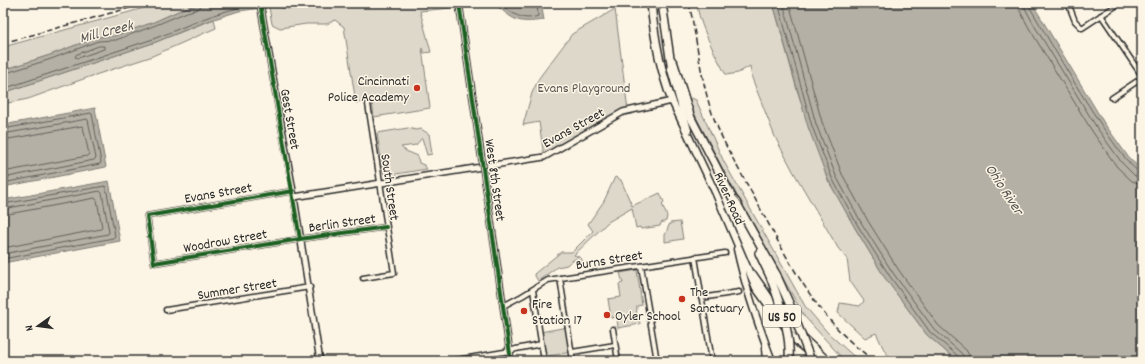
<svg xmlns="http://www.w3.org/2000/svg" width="1145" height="364" font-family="Dekko,sans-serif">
  <rect width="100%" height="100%" fill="#fcf5e5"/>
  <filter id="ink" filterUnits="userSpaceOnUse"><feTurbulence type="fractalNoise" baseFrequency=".025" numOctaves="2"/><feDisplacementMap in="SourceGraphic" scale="8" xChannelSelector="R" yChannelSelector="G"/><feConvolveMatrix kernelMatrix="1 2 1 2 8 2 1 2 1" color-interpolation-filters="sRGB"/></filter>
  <g filter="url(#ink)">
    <path fill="#ded8ca" stroke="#84827a" d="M162 3H204L185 8 154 22 114 37H97L50 55 3 70V47Z
      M335 3H451V8L420 11 431 52 424 53 422 48 430 108 374 117 372 101 356 103 344 27 335 20 327 24H306L280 28 272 24 269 7 290 8Z
      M697 3H773L797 90 828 180 855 228 885 278 927 335 957 361H911L909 359C886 364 885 350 876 333L865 338 838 313 840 303 860 306 864 301 850 281 847 259 838 248 793 171 775 137 752 78 750 66 738 73 726 75C716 56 698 23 697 3Z
      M615 9 628 111 544 157 539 122 523 125 532 93 539 78 572 34Z
      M214 19 216 28 150 57 89 77 28 99 3 104V93L156 42Z
      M692 98 696 100 724 162 805 306 828 333 859 361H846L843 359 804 316 729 181 693 111 689 100Z
      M408 128 416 130 421 129 429 134 432 154 427 155 422 138 416 145 401 147 406 151 418 156 419 163 424 165 427 169 390 175 383 173 377 133Z
      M615 177 621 180 632 206 660 193 664 202 662 204 667 216 666 221 661 223 660 226 641 229 640 227 636 228 632 208 608 222 574 255 581 258 583 262H579L576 259 571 261 567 265 557 267 538 281 534 274 561 252H572L593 231 588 224 604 201Z
      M680 222 683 239 665 242V235L670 223Z
      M637 270 642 305 637 306 636 319H639L640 324 618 328 617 317 611 318 608 299 621 297 619 284 623 283 620 273Z
      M568 327 572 352 543 357 540 332Z"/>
    <path fill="#b4b0a5" stroke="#7d7b74" d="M204 3H335L290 8 269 7 239 11 202 23 156 42 3 93V70L50 55 97 37 114 36 154 22 185 8Z
      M493 3H541L544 20C515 24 515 20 493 3Z
      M773 3H1032L1104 123 1129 158 1142 170V361H957L927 335 885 278 855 228 828 180 808 127Z
      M95 108 106 167 3 187V125Z
      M109 181 120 241 3 263V200Z"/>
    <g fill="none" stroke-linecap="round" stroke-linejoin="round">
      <path stroke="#62605c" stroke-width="1" d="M499 3C512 13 522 22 538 16L537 3
        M778 3 812 126 832 178 858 226 889 275 930 332 958 356 959 361
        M783 3 816 124 836 176 862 224 893 273 934 329 961 353 964 357V361
        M789 3 822 122 842 174 868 221 898 269 938 325 966 350 969 355 970 361
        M1018 3 1020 11 1029 28 1092 131 1117 167 1132 181 1142 184
        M1024 3 1025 8 1034 25 1097 128 1122 163 1135 176 1142 178
        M1029 3V6L1039 23C1052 45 1124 171 1142 173
        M99 46H104V49L78 58 75 57 76 55Z
        M3 74 51 59 98 41 116 40 156 25 187 12 198 9 201 6V3
        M3 89C53 72 103 56 153 39 189 26 218 9 257 5
        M3 129 91 113 92 114 101 162 100 164 3 183
        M3 134 87 119 88 120 96 158 94 160 3 178
        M3 140 82 126 83 127 89 154 87 156 3 172
        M3 204 105 186 106 187 115 236 113 238 3 259
        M3 209 100 191 102 193 109 232 108 234 3 254
        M3 215 95 198 97 200 102 227 101 229 3 248"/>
      <g stroke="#2b2b2b" stroke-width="7">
        <path id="minor" d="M1068 3 1075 21 1082 28 1120 3
          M1101 15 1142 76
          M1112 98 1142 78
          M293 191 147 216 154 263 300 239 386 227
          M695 257 712 361
          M641 266 657 361
          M363 278 394 273 368 104
          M560 278 573 361
          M533 290 544 361
          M701 298 739 292
          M503 306 522 296 548 280 725 253
          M166 310 310 287
          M613 329 618 361
          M572 352 615 345
          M451 361 510 351 516 349 541 344"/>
      </g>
      <g stroke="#2b2b2b" stroke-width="8">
        <path id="tertiary" d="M260 3 293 191 320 361
          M294 197 544 157 623 112 672 101"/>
      </g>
      <g stroke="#2b2b2b" stroke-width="8">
        <path id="secondary" d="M497 263 511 361"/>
      </g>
      <g stroke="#2b2b2b" stroke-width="9">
        <path id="primary" d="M670 58 671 70 688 130
          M672 101 716 194 756 288 769 306 793 337 800 345 820 361
          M737 249C745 287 758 324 772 361
          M753 274 782 316 800 335 828 361
          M765 348 766 361"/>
      </g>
      <g stroke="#2b2b2b" stroke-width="10">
        <path id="motorway" d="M651 3C654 37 660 69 672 101
          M662 3 670 58 674 64 691 118 733 199 736 202 776 274
          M759 253 770 276"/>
      </g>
      <use href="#minor" stroke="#fcf5e5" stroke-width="4"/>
      <use href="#tertiary" stroke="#fcf5e5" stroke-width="5"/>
      <use href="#secondary" stroke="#fcf5e5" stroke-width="5.5"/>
      <use href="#primary" stroke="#fcf5e5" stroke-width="6"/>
      <use href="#motorway" stroke="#fcf5e5" stroke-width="7"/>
      <path stroke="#2b2b2b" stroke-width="1.5" stroke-dasharray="6 3" stroke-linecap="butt" d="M689 3C697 39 700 77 712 113 722 142 739 169 754 197 787 257 816 321 875 361
        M3 43 147 3"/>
      <g stroke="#2b2b2b" stroke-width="8" stroke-linecap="butt">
        <path id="secondary-bridge" d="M459 3 497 263"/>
      </g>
      <g stroke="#2b2b2b" stroke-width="10" stroke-linecap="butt">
        <path id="motorway-bridge" d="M776 274 790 305 811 361
          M770 276C780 304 791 331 789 361"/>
      </g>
      <use href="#secondary-bridge" stroke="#fcf5e5" stroke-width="5.5"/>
      <use href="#motorway-bridge" stroke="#fcf5e5" stroke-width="7"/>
      <g stroke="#fcf5e5" stroke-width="6">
        <path id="cycleway" d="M260 3 300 239
          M459 3 511 361
          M293 191 147 216 154 263 300 239 386 227"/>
      </g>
      <use href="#cycleway" stroke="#1b5e20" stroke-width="4"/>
    </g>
  </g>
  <g fill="#c8321e" stroke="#fcf5e5" stroke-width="1.5">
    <circle cx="417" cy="88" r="4"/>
    <circle cx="682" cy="299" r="4"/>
    <circle cx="524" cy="311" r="4"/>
    <circle cx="607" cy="315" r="4"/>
  </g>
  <g text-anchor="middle" stroke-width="3" stroke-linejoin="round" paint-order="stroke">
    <rect fill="#fcf5e5" stroke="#6a6863" stroke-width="1" x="763" y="305" width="38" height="22" rx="3"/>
    <g font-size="13" font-weight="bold" fill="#2b2b2b">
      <text x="782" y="321">US 50</text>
    </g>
    <g font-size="14" fill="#2b2b2b" stroke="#fcf5e5" text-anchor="start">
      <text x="409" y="85" text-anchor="end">Cincinnati<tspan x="409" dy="16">Police Academy</tspan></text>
      <text x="690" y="296">The<tspan x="690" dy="16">Sanctuary</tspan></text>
      <text x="532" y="308">Fire<tspan x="532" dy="16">Station 17</tspan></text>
      <text x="615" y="320">Oyler School</text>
    </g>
    <g font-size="14" fill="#585653" stroke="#fcf5e5">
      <text x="584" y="92">Evans Playground</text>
    </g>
    <g font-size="14" fill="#2b2b2b" stroke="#fcf5e5">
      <text transform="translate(291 119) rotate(80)" y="5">Gest Street</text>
      <text transform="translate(573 127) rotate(-29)" y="5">Evans Street</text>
      <text transform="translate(496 180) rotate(82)" y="5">West 8th Street</text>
      <text transform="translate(391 187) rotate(82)" y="5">South Street</text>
      <text transform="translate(218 192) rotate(-10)" y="5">Evans Street</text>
      <text transform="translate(730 198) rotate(66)" y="5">River Road</text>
      <text transform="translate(342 222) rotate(-8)" y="5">Berlin Street</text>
      <text transform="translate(225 240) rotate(-10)" y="5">Woodrow Street</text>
      <text transform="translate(609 259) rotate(-9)" y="5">Burns Street</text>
      <text transform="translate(237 288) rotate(-9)" y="5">Summer Street</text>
    </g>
    <g font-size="15" font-style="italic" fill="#545350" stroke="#fcf5e5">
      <text transform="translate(106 31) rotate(-14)" y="5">Mill Creek</text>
      <text transform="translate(1005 189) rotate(57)" y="5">Ohio River</text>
    </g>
  </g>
  <rect width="1145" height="364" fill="none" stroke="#fcf5e5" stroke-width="16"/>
  <rect x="8" y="8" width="1129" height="348" fill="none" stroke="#2b2b2b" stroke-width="1.5" filter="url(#ink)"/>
  <g transform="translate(38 326) rotate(256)" stroke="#fcf5e5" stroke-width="3" paint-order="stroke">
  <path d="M0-3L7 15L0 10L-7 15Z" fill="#2b2b2b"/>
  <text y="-6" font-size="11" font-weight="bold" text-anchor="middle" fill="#2b2b2b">N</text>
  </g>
</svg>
